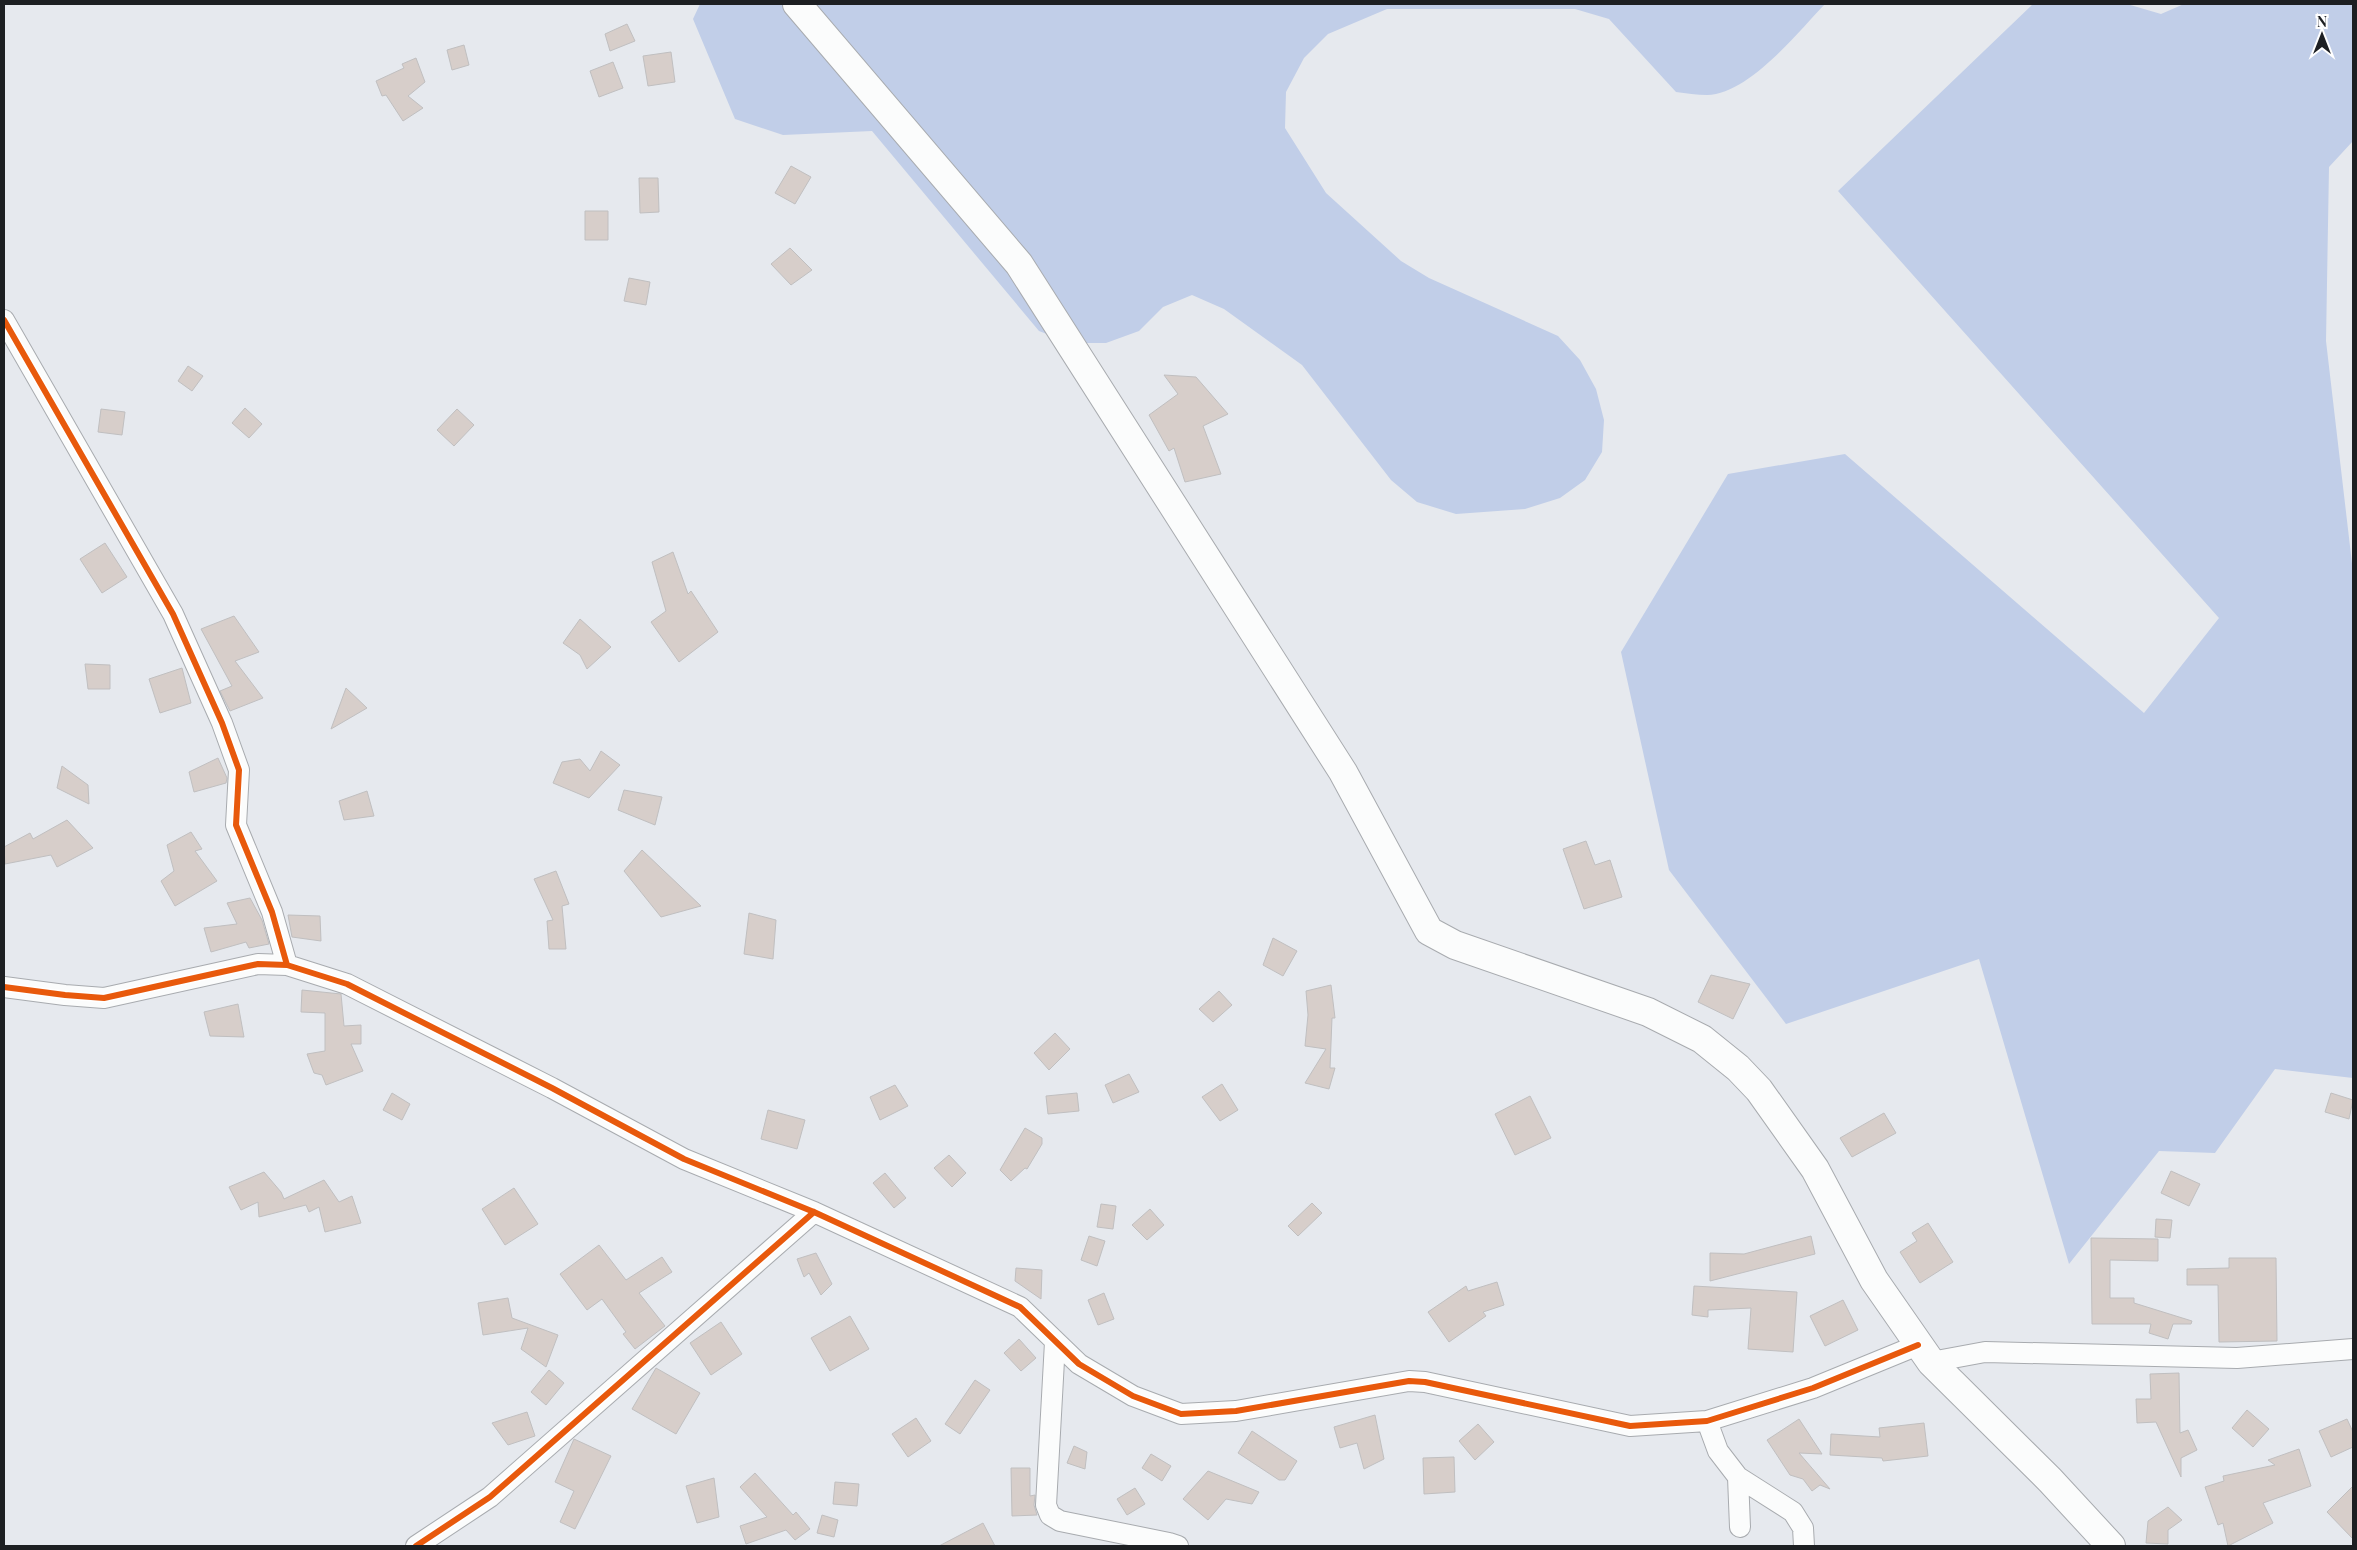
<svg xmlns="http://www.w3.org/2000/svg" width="2357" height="1550" font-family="'Playfair Display',serif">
  <rect width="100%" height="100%" fill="#e6e9ee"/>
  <path fill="#c1cee8" d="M700 4H1825C1798 32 1749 94 1707 95 1697 95 1686 93 1676 92L1609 19 1575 9H1387L1328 34 1304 58 1286 92 1285 128 1326 193 1401 261 1429 278 1558 336 1580 360 1596 389 1604 420 1602 452 1585 480 1560 498 1525 509 1456 514 1417 502 1391 480 1302 365 1224 309 1192 295 1163 307 1139 331 1106 343H1070L1039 331 872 131 783 135 735 119 693 19Z
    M2033 4H2127L2161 14 2184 4H2353V141L2329 167 2326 341 2353 572V1078L2275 1069 2215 1153 2159 1151 2069 1264 1979 959 1786 1024 1669 870 1621 652 1728 474 1845 454 2144 713 2219 618 1838 191Z"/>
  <path fill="#d7ceca" stroke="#c0bfc0" d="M627 24 635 41 610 51 605 34Z
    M464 45 469 65 452 70 447 50Z
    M671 52 675 82 648 86 643 56Z
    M416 58 425 82 408 96 423 108 403 121 386 95 382 96 376 81 404 68 402 64Z
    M613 62 623 88 599 97 590 71Z
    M791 166 811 177 795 204 775 193Z
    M639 178H658L659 212 640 213Z
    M585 211H608V240H585Z
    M790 248 812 270 791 285 771 264Z
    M629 278 650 282 646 305 624 301Z
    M188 366 203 376 192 391 178 381Z
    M1164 375 1196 377 1228 414 1203 426 1221 474 1185 482 1174 448 1169 451 1149 415 1178 394Z
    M245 408 262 424 249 438 232 423Z
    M101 409 125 412 122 435 98 432Z
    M457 409 474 425 454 446 437 430Z
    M105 543 127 577 102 593 80 559Z
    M673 552 688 594 691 591 718 632 679 662 651 622 666 611 652 562Z
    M234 616 259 652 235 661 263 698 230 711 220 691 232 686 201 629Z
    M580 619 611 647 587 669 580 655 563 643Z
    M85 664 110 665V689H88Z
    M182 668 191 703 160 713 149 679Z
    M346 688 367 708 331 729Z
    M601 751 620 765 589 798 553 783 562 762 580 759 590 771Z
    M218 758 227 778 226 783 194 792 189 772Z
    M62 766 88 785 89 804 57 788Z
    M624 790 662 797 655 825 618 810Z
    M367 791 374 816 344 820 339 801Z
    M67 820 93 848 57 867 51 855 5 864 4 847 30 833 33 839Z
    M191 832 202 849 195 851 217 881 175 906 161 881 174 871 167 845Z
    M1586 841 1595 865 1610 860 1622 897 1584 909 1563 849Z
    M642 850 701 906 661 917 624 871Z
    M556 871 569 904 562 906 566 949H549L547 921 553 920 534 879Z
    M250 898 262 920 269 944 249 948 246 942 211 952 204 928 237 924 227 903Z
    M749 913 776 920 773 959 744 954Z
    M288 915 320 916 321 941 292 937Z
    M1273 938 1297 951 1283 976 1263 965Z
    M1711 975 1750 984 1733 1019 1698 1002Z
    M1331 985 1335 1018H1332L1330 1068H1335L1329 1089 1305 1083 1326 1049 1305 1046 1308 1015 1306 991Z
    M302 990 341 994 344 1026 361 1025V1044H351L363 1071 326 1085 322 1075 314 1073 307 1054 325 1051V1013L301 1012Z
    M1219 991 1232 1005 1213 1022 1199 1009Z
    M238 1004 244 1037 210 1036 204 1012Z
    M1055 1033 1070 1049 1049 1070 1034 1053Z
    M1129 1074 1139 1092 1113 1103 1105 1085Z
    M1222 1084 1238 1110 1220 1121 1202 1097Z
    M895 1085 908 1106 880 1120 870 1097Z
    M392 1093 410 1104 402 1120 383 1110Z
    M1077 1093 1079 1111 1048 1114 1046 1096Z
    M2331 1093 2353 1100 2349 1119 2325 1112Z
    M1530 1096 1551 1138 1515 1155 1495 1114Z
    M768 1110 805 1120 797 1149 761 1139Z
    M1884 1113 1896 1133 1852 1157 1840 1138Z
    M1025 1128 1042 1138V1144L1027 1169 1025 1168 1011 1181 1000 1170Z
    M949 1155 966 1173 952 1187 934 1168Z
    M2171 1171 2200 1184 2189 1206 2161 1193Z
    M264 1172 281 1192 284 1199 324 1180 339 1202 352 1196 361 1223 325 1232 319 1207 309 1212 306 1205 259 1217 258 1202 241 1210 229 1187Z
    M885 1173 906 1198 894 1208 873 1183Z
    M514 1188 538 1224 505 1245 482 1209Z
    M1312 1203 1322 1213 1298 1236 1288 1226Z
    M1101 1204 1116 1206 1113 1229 1097 1227Z
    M1150 1209 1164 1225 1147 1240 1132 1225Z
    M2156 1219 2172 1220 2170 1238 2155 1237Z
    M1928 1223 1953 1262 1920 1283 1900 1252 1917 1241 1912 1233Z
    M1089 1236 1105 1241 1097 1266 1081 1260Z
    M1811 1236 1815 1254 1710 1281V1253L1744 1254Z
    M2091 1238 2158 1239V1261L2110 1260V1298H2134V1303L2192 1321 2191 1324H2173L2168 1339 2149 1333 2151 1324H2092Z
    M599 1245 626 1280 662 1257 672 1272 639 1293 665 1326 635 1349 623 1334 626 1332 602 1299 587 1310 560 1274Z
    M816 1253 832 1284 821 1295 809 1273 804 1277 797 1259Z
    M2229 1258H2276L2277 1341 2219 1342 2218 1285H2187V1269L2229 1268Z
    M1016 1268 1042 1270 1041 1299 1015 1281Z
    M1497 1282 1504 1305 1483 1312 1486 1316 1449 1342 1428 1312 1466 1286 1468 1291Z
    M1694 1286 1797 1292 1793 1352 1748 1349 1751 1308 1708 1310V1317L1692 1315Z
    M1104 1293 1114 1319 1098 1325 1088 1300Z
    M508 1298 512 1318 558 1335 546 1367 521 1349 528 1328 483 1335 478 1303Z
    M1843 1300 1858 1330 1825 1346 1810 1316Z
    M850 1316 869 1349 830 1371 811 1338Z
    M721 1322 742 1354 711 1375 690 1343Z
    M1019 1339 1036 1358 1021 1371 1004 1353Z
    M656 1368 700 1393 676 1434 632 1409Z
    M549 1370 564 1383 546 1405 531 1392Z
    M2179 1373 2180 1433 2188 1430 2197 1450 2181 1458V1477L2156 1422 2137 1423 2136 1399H2151L2150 1374Z
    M975 1380 990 1390 960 1434 945 1424Z
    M2247 1410 2269 1429 2253 1447 2232 1428Z
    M527 1412 535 1436 508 1445 492 1423Z
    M1375 1415 1384 1459 1364 1469 1357 1443 1340 1448 1334 1427Z
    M916 1418 931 1441 908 1457 892 1434Z
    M1799 1419 1822 1454 1799 1453 1830 1489 1820 1485 1812 1491 1803 1479 1790 1475 1767 1440Z
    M2347 1419 2353 1432V1447L2331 1457 2319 1431Z
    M1924 1423 1928 1456 1883 1461 1882 1458 1830 1455 1831 1434 1880 1437 1879 1428Z
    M1478 1424 1494 1442 1475 1460 1459 1441Z
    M1252 1431 1297 1461 1285 1480H1279L1238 1453Z
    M574 1439 611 1456 575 1529 560 1522 574 1491 555 1482Z
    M1074 1446 1087 1452 1085 1469 1067 1463Z
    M2299 1449 2311 1486 2263 1503 2273 1523 2228 1546 2223 1523 2218 1525 2205 1487 2224 1481 2223 1476 2275 1465 2268 1460Z
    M1151 1454 1171 1466 1162 1481 1142 1468Z
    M1454 1457 1455 1492 1424 1494 1423 1458Z
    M1011 1468H1030V1496L1035 1495 1034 1505 1037 1515 1012 1516Z
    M1208 1471 1259 1492 1252 1504 1226 1499 1208 1520 1183 1499Z
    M755 1473 793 1515 796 1512 810 1529 795 1540 786 1530 746 1544 740 1526 767 1517 740 1487Z
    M714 1478 719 1517 697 1523 686 1486Z
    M835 1482 859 1484 857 1506 833 1504Z
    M2353 1486V1539L2327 1512Z
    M1135 1488 1145 1504 1127 1515 1117 1499Z
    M2168 1507 2182 1520 2168 1530V1544L2146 1543 2148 1521Z
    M822 1515 838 1520 834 1537 817 1533Z
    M983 1523 995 1546H939Z"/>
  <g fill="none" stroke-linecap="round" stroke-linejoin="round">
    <g stroke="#a8abaf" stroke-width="22">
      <path id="street" d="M4 320 173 614 222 723 239 770 236 825 272 912 287 965
        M4 987 65 995 104 998 258 964 287 965 347 984 552 1088 684 1159 814 1212 1020 1307 1079 1364 1133 1396 1181 1414 1236 1411 1409 1381 1425 1382 1630 1426 1707 1421 1813 1388 1918 1345
        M1055 1342 1046 1505 1050 1515 1060 1521 1169 1543 1178 1546
        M1931 1362 1985 1352 2237 1358 2353 1349
        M1707 1421 1718 1451 1738 1477 1740 1527
        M1738 1477 1793 1512 1803 1528 1804 1546
        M416 1546 490 1497 814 1212"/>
    </g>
    <g stroke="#a8abaf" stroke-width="30">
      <path id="secondary" d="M797 4 1019 264 1343 772 1429 931 1455 945 1648 1012 1702 1039 1738 1068 1759 1090 1815 1169 1874 1280 1931 1362 2050 1480 2111 1546"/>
    </g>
    <use href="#street" stroke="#fbfcfc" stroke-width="20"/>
    <use href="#secondary" stroke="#fbfcfc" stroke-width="28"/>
    <g stroke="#fff" stroke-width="9">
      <path id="cycleway" d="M4 320 173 614 222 723 239 770 236 825 272 912 287 965
        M4 987 65 995 104 998 258 964 287 965 347 984 552 1088 684 1159 814 1212 1020 1307 1079 1364 1133 1396 1181 1414 1236 1411 1409 1381 1425 1382 1630 1426 1707 1421 1813 1388 1918 1345
        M416 1546 490 1497 814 1212"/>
    </g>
    <use href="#cycleway" stroke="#e8590c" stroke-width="6"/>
  </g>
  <rect width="2357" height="1550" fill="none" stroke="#1d1f22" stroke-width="10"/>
  <g transform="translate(2322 35)" stroke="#ffffff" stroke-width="4" paint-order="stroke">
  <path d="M0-4L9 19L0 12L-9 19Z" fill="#1d1f22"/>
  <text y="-8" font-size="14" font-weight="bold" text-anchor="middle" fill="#1d1f22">N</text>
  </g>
</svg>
